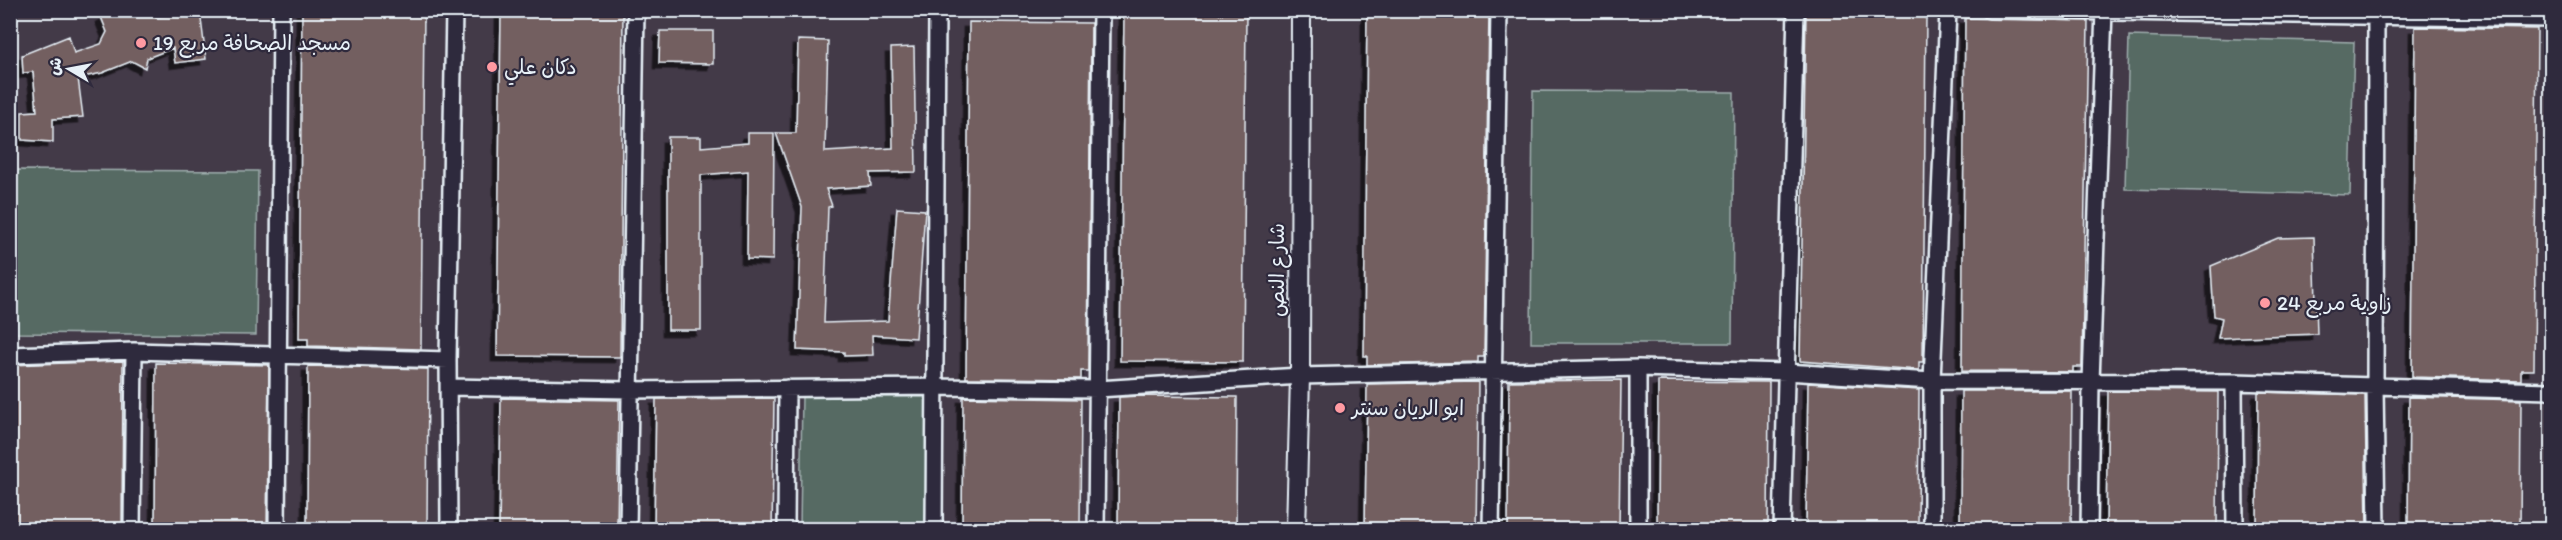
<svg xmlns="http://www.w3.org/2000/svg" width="2562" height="540" font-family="Itim,'Playpen Sans Arabic',sans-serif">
  <defs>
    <filter id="shadow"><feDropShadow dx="-5.5" dy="5.5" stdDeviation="0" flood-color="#0009"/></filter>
  </defs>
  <rect width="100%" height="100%" fill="#433a48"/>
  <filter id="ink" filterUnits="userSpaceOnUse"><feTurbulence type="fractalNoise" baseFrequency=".0167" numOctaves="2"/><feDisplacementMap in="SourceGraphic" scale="12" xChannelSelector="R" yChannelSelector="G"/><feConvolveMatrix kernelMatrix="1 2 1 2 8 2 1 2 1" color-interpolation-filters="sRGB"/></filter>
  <g filter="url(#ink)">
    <path fill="#566a63" stroke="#9faeae" stroke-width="1.5" d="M2129 36 2354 42 2350 195 2125 189Z
      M1533 91 1734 92 1732 343H1531Z
      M16 170 258 171 256 335 14 333Z
      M802 396 929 397 928 529 800 530Z"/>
    <path fill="#735f60" stroke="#e8f1f8" stroke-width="1.5" filter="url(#shadow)" d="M120 10H153L156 17 200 11 206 59 175 63 173 48 147 58 145 68 132 61 102 73 78 78 83 117 53 119V142L22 140V112L37 111 33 72 23 73 22 55 69 36 74 53 101 44 107 32 101 17Z
      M302 10H424L421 349 308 346V339H299Z
      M501 10H623L620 357 497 356Z
      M1367 10H1489L1484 357H1478V362L1367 365V356H1364Z
      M1124 13 1246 14 1243 362 1120 361Z
      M1806 13 1926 14 1923 362H1919V370L1800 361Z
      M1965 18 2088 21 2082 367H2073V372L1962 371Z
      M969 22 1091 23 1088 371H1081V379L966 378Z
      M2415 27 2537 29 2534 370H2521V380L2412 377Z
      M660 31H713V64L659 63Z
      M798 40 828 41 825 152 893 148 891 48 914 47 916 172 870 173 871 186 826 189 832 206 828 207 824 323 888 321 897 208 925 210 916 338 872 335 873 355 844 356V352L797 350 802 207 776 133H796Z
      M748 133H774L773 260 747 259 748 171 701 175V330H668V137H701V147L748 143Z
      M2314 237 2317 334 2218 338 2222 318 2214 316 2211 266 2278 238Z
      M123 361 122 530H10V365Z
      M156 363 269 365 267 530H155Z
      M308 366 428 369 427 530H307Z
      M1621 380 1619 530H1508L1509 381Z
      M1658 381 1769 382 1768 530H1657Z
      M1478 382 1476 530H1365L1367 384Z
      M1808 383 1919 390 1918 530H1806Z
      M1961 391H2072L2071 530H1960Z
      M2108 391 2218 392 2217 530H2106Z
      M2258 392 2365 395 2367 530H2257Z
      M1141 396 1237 397 1236 530H1118L1119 397Z
      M963 397 1081 399 1080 530H962Z
      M2409 397 2521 400 2520 530H2408Z
      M501 398 619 400 617 530H499Z
      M774 398 772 530H654L656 399Z"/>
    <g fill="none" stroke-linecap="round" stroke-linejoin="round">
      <g stroke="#e8f1f8" stroke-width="20">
        <path id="minor" d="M1989 10 2552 19
          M2376 16 2375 386 2377 530
          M10 355 134 351 448 360
          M1638 368V530
          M2234 382 2235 530
          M449 387 629 390 935 387 1098 389 1300 376 1638 368 1786 372 1932 381 2234 382 2552 391
          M132 530 134 351
          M277 530 281 10
          M449 530 448 360 454 10
          M628 530 636 10
          M786 530 787 388
          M934 530 937 10
          M1096 530 1101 10
          M1491 530 1499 10
          M1782 530 1796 10
          M1932 530V381L1948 10
          M2089 530 2091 382 2104 10"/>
      </g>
      <g stroke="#e8f1f8" stroke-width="22">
        <path id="tertiary" d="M1296 530 1300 376 1301 10"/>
      </g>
      <use href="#minor" stroke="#2f2a3d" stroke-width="15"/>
      <use href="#tertiary" stroke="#2f2a3d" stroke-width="18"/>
    </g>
  </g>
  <g fill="#ff9aa2" stroke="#2f2a3d" stroke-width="2">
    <circle cx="141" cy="43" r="6"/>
    <circle cx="492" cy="67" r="6"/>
    <circle cx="2265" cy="303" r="6"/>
    <circle cx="1340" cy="408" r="6"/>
  </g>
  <g text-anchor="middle" stroke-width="4.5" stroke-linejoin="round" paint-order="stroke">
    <g font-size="21" fill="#e8f1f8" stroke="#2f2a3d" text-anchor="start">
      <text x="153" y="50">مسجد الصحافة مربع 19</text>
      <text x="504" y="74">دكان علي</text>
      <text x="2277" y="310">زاوية مربع 24</text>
      <text x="1352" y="415">ابو الريان سنتر</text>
    </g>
    <g font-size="21" fill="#e8f1f8" stroke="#2f2a3d">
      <text transform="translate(1277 270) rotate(-90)" y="7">شارع النص</text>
    </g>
  </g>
  <rect width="2562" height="540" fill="none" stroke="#2f2a3d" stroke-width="36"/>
  <rect x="18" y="18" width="2526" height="504" fill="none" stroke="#e8f1f8" stroke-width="2" filter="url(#ink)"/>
  <g transform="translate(69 69) rotate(280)" stroke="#2f2a3d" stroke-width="4.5" paint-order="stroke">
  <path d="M0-4.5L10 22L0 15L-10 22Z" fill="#e8f1f8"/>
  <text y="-9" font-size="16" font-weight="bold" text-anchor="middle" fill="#e8f1f8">ش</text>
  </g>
</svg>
